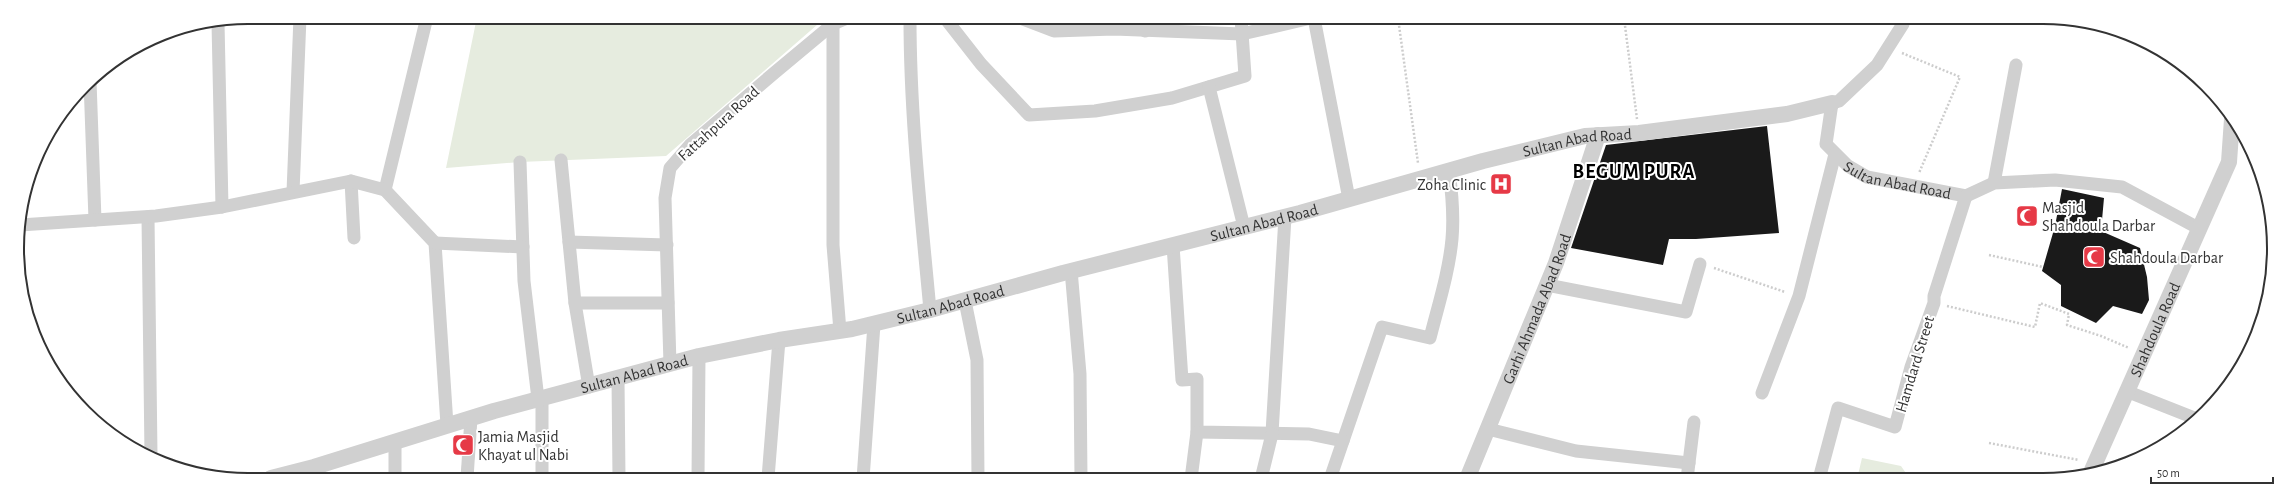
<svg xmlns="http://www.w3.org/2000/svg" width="2291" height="497" font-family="'Alegreya Sans',sans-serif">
  <rect width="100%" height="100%" fill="#fff"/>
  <path fill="#e6ecdf" d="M477 17 825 18 666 156 520 162 446 168Z
    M1862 458 1901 466 1910 479H1857Z"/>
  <path fill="#1a1a1a" d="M1767 126 1779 233 1696 239H1669L1663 265 1571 248 1606 145Z
    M2062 189 2104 198 2101 231 2140 248 2147 277 2149 300 2142 314 2113 306 2096 323 2061 306V285L2042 271 2055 226Z"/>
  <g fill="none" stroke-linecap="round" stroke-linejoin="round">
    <path stroke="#cdcdcd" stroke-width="2.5" stroke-dasharray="2 2" stroke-linecap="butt" d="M1398 18 1418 163
      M1624 18 1637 119
      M1902 53 1960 77 1919 173
      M1989 255 2043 267
      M1714 268 1785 292
      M1947 306 2035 327 2040 303 2069 314 2067 325 2101 336 2129 348
      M1989 443 2079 460"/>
    <g stroke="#d0d0d0" stroke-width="13">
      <path d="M910 18C910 116 921 213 930 310"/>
      <path d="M945 18 981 64 1029 115 1095 111 1172 98 1245 76 1241 18"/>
      <path d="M1020 18 1054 31 1114 29 1242 34 1311 18"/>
      <path d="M1314 18 1349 199"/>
      <path id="s1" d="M1904 19 1903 24 1877 65 1839 101 1832 103 1826 144 1848 166 1867 177 1966 196 1994 183 2055 180 2122 187 2200 229"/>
      <path d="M218 23 222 207"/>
      <path d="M833 24V245L840 331"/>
      <path d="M1145 31 1146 18"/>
      <path d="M90 81 95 220"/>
      <path d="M1209 87 1244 227"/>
      <path d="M561 160 575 303 589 387"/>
      <path d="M520 162 524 281 538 399"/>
      <path d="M351 181 354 238"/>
      <path d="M1994 183 2016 65"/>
      <path d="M385 190 427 17"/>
      <path d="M293 192 300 17"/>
      <path d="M148 217 151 455"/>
      <path d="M20 225 156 216 222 207 351 181 385 190 435 243 447 425"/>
      <path d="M569 242 667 245"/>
      <path d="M435 243 523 247"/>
      <path d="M1173 245 1182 380 1197 379V432L1309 434 1343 441 1382 327 1430 338C1438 306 1449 272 1452 239 1454 216 1452 193 1449 171"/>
      <path d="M1071 270 1080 374 1081 479"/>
      <path d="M1547 285 1686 312 1700 264"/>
      <path d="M965 301 977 360 978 479"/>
      <path d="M575 303H668"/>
      <path d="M670 364 665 198 670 168 690 145 773 74 833 24 847 18"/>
      <path d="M618 379 619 478"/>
      <path d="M2126 391 2197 419"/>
      <path d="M1762 393 1799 296 1835 154"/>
      <path d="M1488 429 1576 451 1689 463"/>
      <path d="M1272 433 1285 217"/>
      <path d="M395 478V442"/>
      <path d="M467 478 471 418"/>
      <path d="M542 478V399"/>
      <path d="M698 478 699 356"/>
      <path d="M768 478 779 340"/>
      <path d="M863 479 874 324"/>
      <path d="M1191 479 1197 432"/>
      <path d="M1261 479 1272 434"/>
      <path d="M1330 479 1343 441"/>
      <path d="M1687 479 1694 422"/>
      <path d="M1819 479 1838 408 1895 427 1911 367 1934 303V296L1966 196"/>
    </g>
    <g stroke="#d0d0d0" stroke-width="16">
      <path id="s2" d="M2092 470 2229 162 2232 119"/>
      <path id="s3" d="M271 478 314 467 494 411 699 356 779 340 852 329 930 310 1063 273 1300 213 1483 161 1585 136 1639 133 1787 114 1832 103"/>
      <path id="s4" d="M1467 479 1556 263 1598 135"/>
    </g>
  </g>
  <defs>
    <g id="hospital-square" transform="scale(1.15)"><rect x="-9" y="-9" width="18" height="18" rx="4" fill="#e63946" stroke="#fff"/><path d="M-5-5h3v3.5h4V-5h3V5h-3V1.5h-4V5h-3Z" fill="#fff"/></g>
    <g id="mosque-square" transform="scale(1.15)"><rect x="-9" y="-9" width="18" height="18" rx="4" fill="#e63946" stroke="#fff"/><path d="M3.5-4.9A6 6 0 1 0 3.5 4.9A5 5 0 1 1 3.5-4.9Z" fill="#fff"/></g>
  </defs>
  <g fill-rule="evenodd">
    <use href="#hospital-square" x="1501" y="184"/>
    <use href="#mosque-square" x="2027" y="216"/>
    <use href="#mosque-square" x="2094" y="257"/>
    <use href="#mosque-square" x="463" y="445"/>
  </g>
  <g text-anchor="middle" stroke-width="4" stroke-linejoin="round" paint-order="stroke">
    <g font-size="16" fill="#333" stroke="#fff">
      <text transform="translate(718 123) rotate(-42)" y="6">Fattahpura Road</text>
      <text dy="6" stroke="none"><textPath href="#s3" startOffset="1350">Sultan Abad Road</textPath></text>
      <text dy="6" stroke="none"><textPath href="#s1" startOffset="238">Sultan Abad Road</textPath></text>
      <text dy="6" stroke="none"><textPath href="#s3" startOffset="1026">Sultan Abad Road</textPath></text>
      <text dy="6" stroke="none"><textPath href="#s3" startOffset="702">Sultan Abad Road</textPath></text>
      <text dy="6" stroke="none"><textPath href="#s4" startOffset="184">Garhi Ahmada Abad Road</textPath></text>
      <text dy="6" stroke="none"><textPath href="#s2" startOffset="154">Shahdoula Road</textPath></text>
      <text transform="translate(1914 364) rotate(-73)" y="6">Hamdard Street</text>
      <text dy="6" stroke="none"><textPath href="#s3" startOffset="378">Sultan Abad Road</textPath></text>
    </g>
    <g font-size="16" fill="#333" stroke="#fff" text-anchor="start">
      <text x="1486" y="190" text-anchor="end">Zoha Clinic</text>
      <text x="2042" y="213">Masjid<tspan x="2042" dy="18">Shahdoula Darbar</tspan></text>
      <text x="2110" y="263">Shahdoula Darbar</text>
      <text x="478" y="442">Jamia Masjid<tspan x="478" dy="18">Khayat ul Nabi</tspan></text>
    </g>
    <g font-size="20" font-weight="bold" letter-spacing="1" fill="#000" stroke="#fff">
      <text x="1634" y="178">BEGUM PURA</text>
    </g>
  </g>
  <path d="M0 0H2291V497H0ZM248 24H2043A224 224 0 0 1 2267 248V249A224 224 0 0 1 2043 473H248A224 224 0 0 1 24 249V248A224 224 0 0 1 248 24Z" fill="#fff" fill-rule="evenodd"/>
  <path fill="none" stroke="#333" stroke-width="2" d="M248 24H2043A224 224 0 0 1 2267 248V249A224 224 0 0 1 2043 473H248A224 224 0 0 1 24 249V248A224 224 0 0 1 248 24Z"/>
  <path d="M2151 477v6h122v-6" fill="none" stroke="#333333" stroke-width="2"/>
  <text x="2157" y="477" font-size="12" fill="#333333" stroke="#ffffff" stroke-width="3" paint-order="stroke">50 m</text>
</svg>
